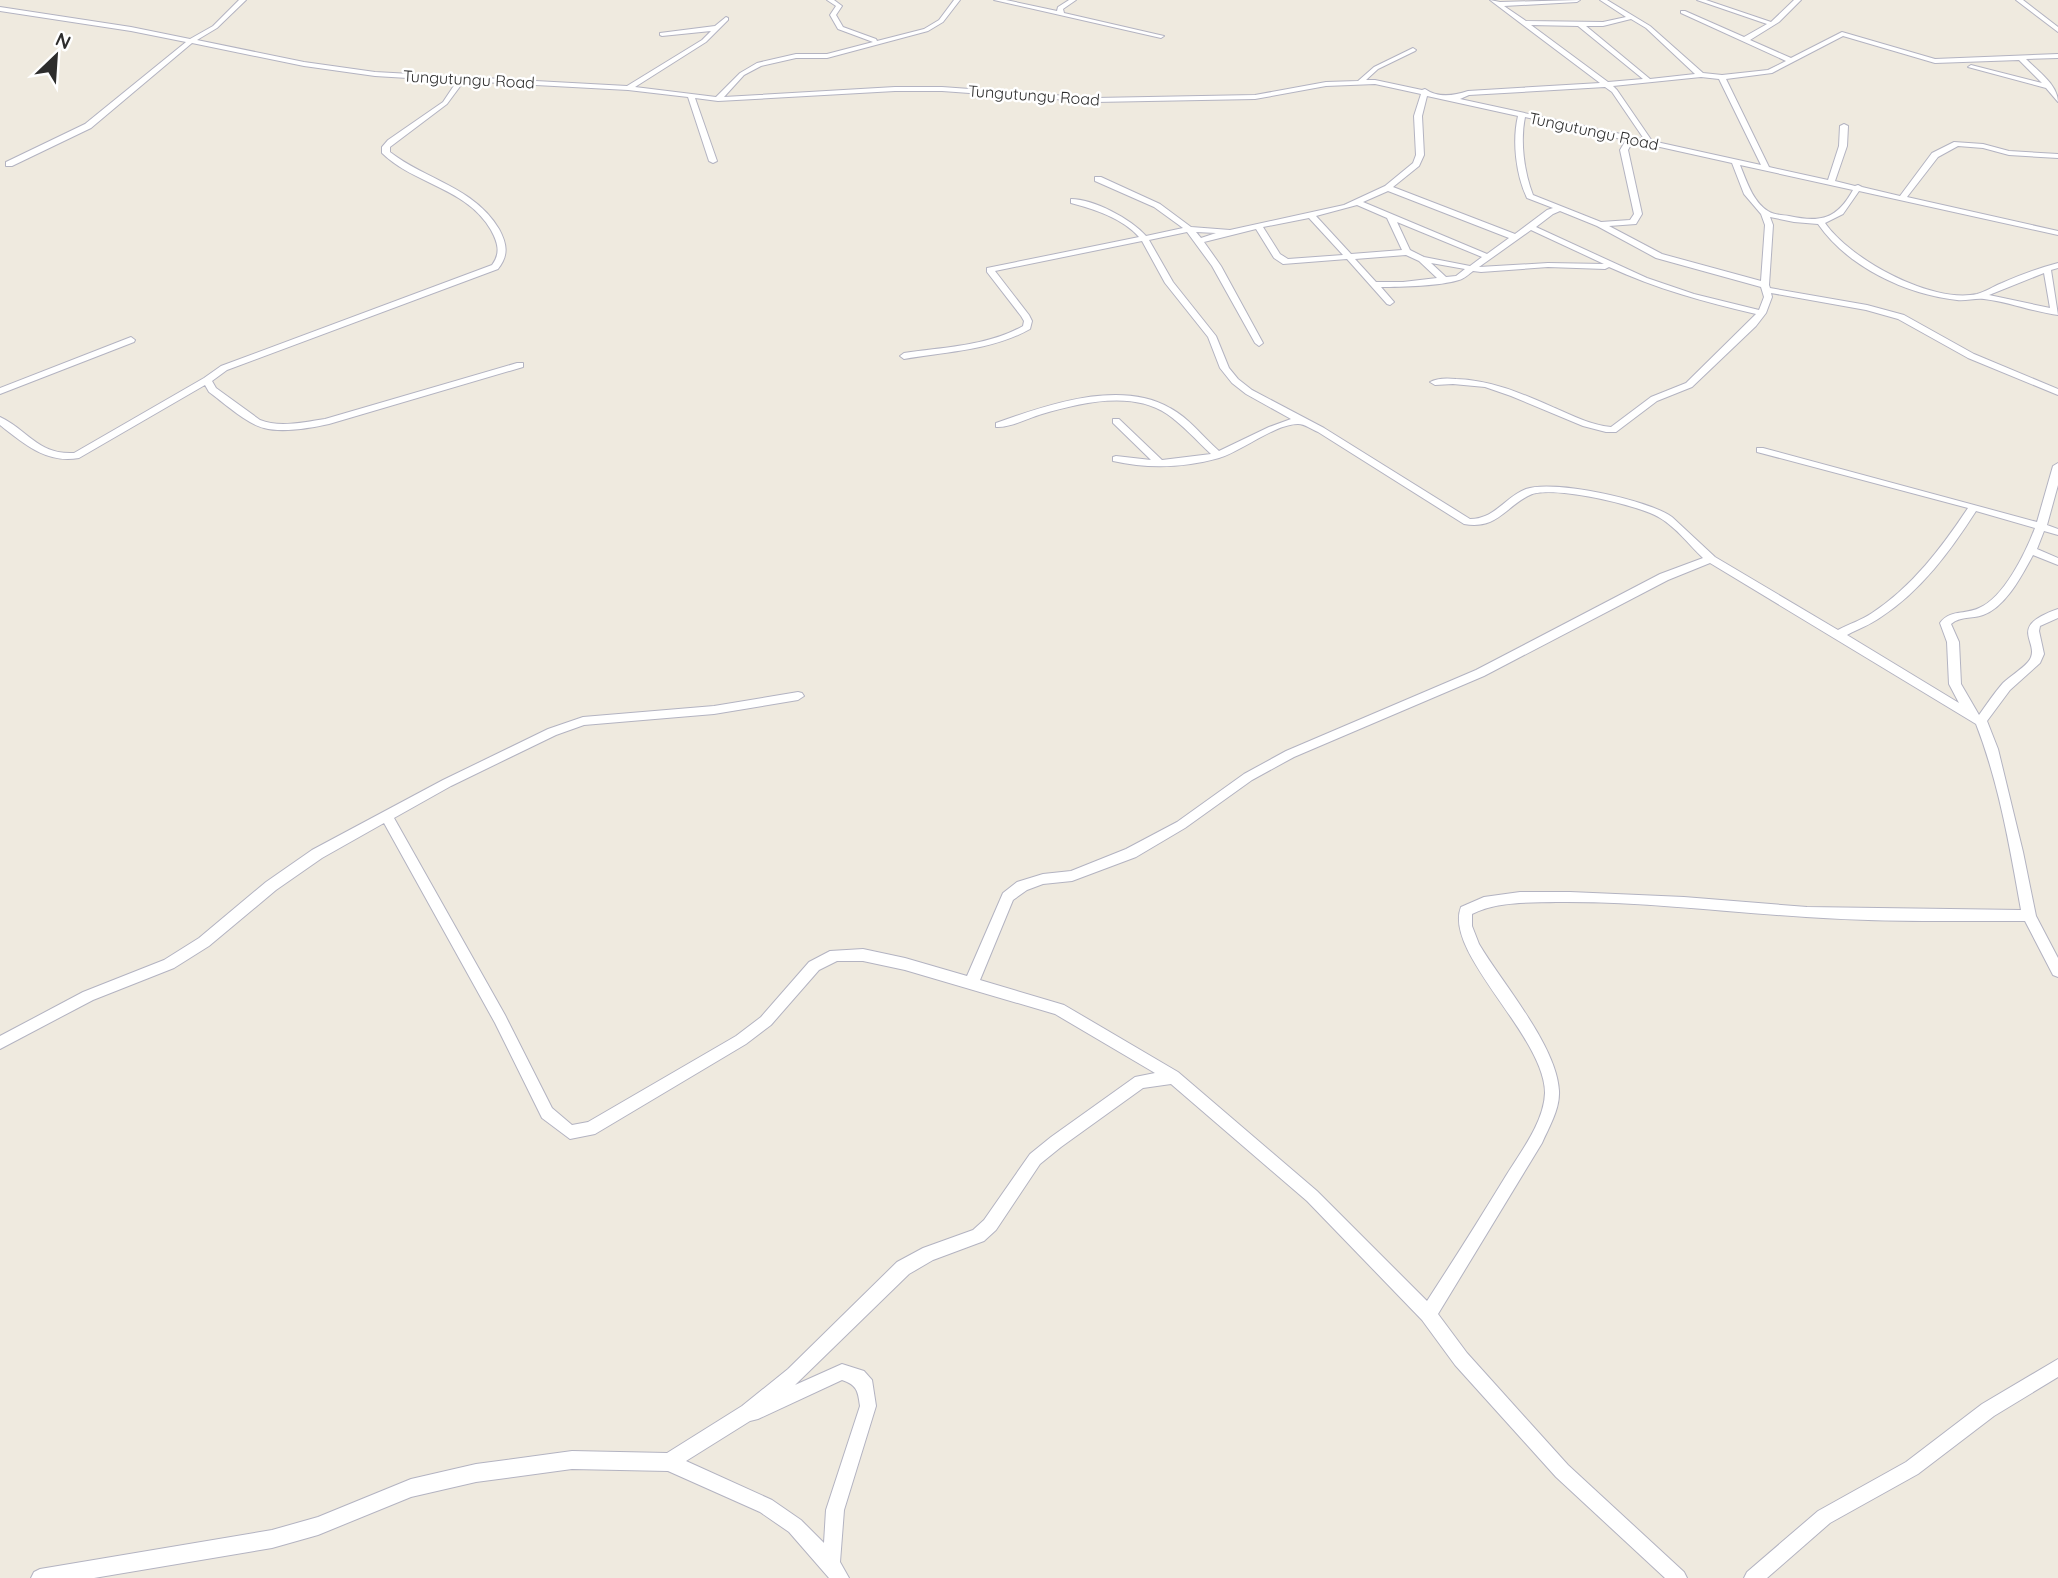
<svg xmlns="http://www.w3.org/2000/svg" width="2058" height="1578" font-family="Quicksand,sans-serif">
  <rect width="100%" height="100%" fill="#efeadf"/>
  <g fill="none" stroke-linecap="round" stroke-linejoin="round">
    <g stroke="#b3b3c1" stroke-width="2">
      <path id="street" d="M239 0H246L217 28 197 40 304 62 375 72 627 86 702 40 711 31 662 36 660 35V33L715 26 726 17 728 18V20L706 42 635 87 716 97 740 73 757 63 796 54H827L873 42 838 29 830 15 836 6 827 0H834L842 6 836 15 843 27 876 39 877 41 924 29 939 20 954 0H960L943 22 928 31 827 58H796L761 66 744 75 724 97 895 87H942L1095 98 1255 95 1326 82 1358 81 1374 67 1413 48 1416 50 1415 51 1378 69 1366 80H1375L1422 90 1425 89C1438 98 1453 96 1468 91L1600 83 1490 0 1500 2 1580 0 1577 2 1504 6 1526 21 1603 22 1626 17 1600 0H1607L1650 26 1703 73 1722 75 1768 70 1786 61 1681 13V11H1685L1744 37 1767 24 1697 0H1706L1771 22 1794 0H1801L1779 22 1750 40 1791 58 1842 32 1935 59 2058 54V58L2026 59C2038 71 2058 85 2058 102L2046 88 1968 67 1971 65 2042 83 2019 60 1935 63 1843 36 1772 73 1726 79 1769 167 1828 180 1839 146 1840 126 1844 124 1848 126 1847 146 1835 181 1855 186 1858 185 1862 187 1900 196 1932 153 1954 142 1983 144 2009 151 2058 154V158L2009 155 1983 148 1958 146 1938 157 1907 197 2058 231V235L1859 191 1843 214 1825 223C1850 259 1931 304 1977 294 1985 292 1994 286 2002 283 2020 275 2039 268 2058 263V268L2051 270 2058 315C2034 312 2009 302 1984 299 1975 298 1966 301 1957 300 1905 294 1848 267 1818 224L1794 222 1770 217 1773 225 1769 285 1770 288 1867 305 1904 315 1974 354 2058 389V395L1968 358 1898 319 1866 310 1771 293 1772 297 1766 313 1756 326 1692 387 1657 401 1616 432H1606L1583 426 1511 396 1485 387 1453 384 1435 385 1430 382C1437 378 1448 378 1456 379 1492 380 1523 394 1555 408 1573 416 1591 425 1611 427L1651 397 1686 383 1756 314C1705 302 1657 289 1609 267L1605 269 1548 267 1481 272 1473 271C1469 274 1464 279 1459 280 1440 286 1402 287 1381 287L1394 302 1390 305 1387 304 1347 259 1283 264 1274 258 1256 229 1204 242 1221 266 1263 343 1259 346 1255 343 1212 266 1187 232 1149 240 1173 282 1216 336 1229 368 1238 379 1252 390 1324 428 1470 519C1495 519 1505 497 1526 489 1553 479 1649 500 1672 517L1715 557 1838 630C1849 624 1862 620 1872 613 1912 587 1942 547 1968 508L1757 452V448H1763L2037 522 2053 466 2058 463V485L2047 525 2058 529V535L2044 531 2037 549 2058 558V565L2033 555C2022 575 2006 607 1983 615 1972 619 1960 616 1951 624L1959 642 1961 684 1979 715C1987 704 1994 693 2003 683 2010 676 2021 670 2028 662 2044 643 2003 628 2058 609V618L2040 626 2039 631 2044 654 2040 663 2010 690 1987 721 1998 749 2023 852 2036 916 2058 958V977L2053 975 2025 921C1952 921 1879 922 1806 917 1723 912 1640 901 1556 902 1528 903 1498 901 1472 914V926L1479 944C1502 983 1557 1046 1559 1091 1560 1109 1549 1127 1542 1143L1438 1314 1467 1353 1568 1465 1684 1572 1687 1578H1665L1556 1477 1455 1365 1422 1320 1307 1201 1171 1084 1143 1088 1061 1147 1040 1164 996 1230 984 1241 933 1260 909 1274 795 1385 842 1364 864 1371 872 1380 876 1406 844 1510 840 1562 849 1578H829L789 1532 760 1512 668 1471 572 1469 476 1482 411 1497 318 1535 272 1548 94 1578H31L34 1572 40 1569 272 1530 318 1517 411 1479 476 1464 572 1451 667 1453 742 1406 788 1369 897 1262 923 1248 973 1230 984 1220 1030 1154 1051 1137 1135 1077 1155 1073 1055 1014 905 970 863 961H837L819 970 771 1025 746 1044 595 1134 570 1139 542 1118 495 1023 384 823 322 858 276 890 209 946 174 968 93 1000 0 1049V1036L83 992 164 960 199 938 266 882 312 850 443 780 548 729 583 717 714 706 798 692 802 693 804 696 798 700 714 714 584 725 556 735 451 786 394 818 505 1015 552 1108 572 1125 588 1122 736 1036 761 1017 809 962 830 951 863 949 905 958 967 976 1003 893 1017 882 1043 874 1071 871 1126 849 1177 822 1244 774 1286 751 1476 670 1660 574 1703 558C1689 545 1677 528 1660 518 1640 505 1551 485 1530 495 1505 507 1497 530 1464 524L1318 432C1311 429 1305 424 1298 424 1275 424 1242 451 1219 458 1183 468 1148 469 1113 461V457L1116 456 1151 460 1113 423V419H1119L1162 460 1211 454C1196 440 1183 425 1167 414 1132 390 1080 403 1042 414 1028 418 1010 428 996 427V423C1046 405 1120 379 1170 408 1189 418 1203 437 1219 451L1269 427 1291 419 1246 394 1232 383 1220 368 1208 337 1165 283 1142 241 995 271 1029 315 1032 321 1030 329C993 350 945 352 904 359L900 356 904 353C943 347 988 346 1023 326L1024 321 1021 316 987 272V268L1139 237C1122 218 1094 209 1071 203V199C1094 199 1131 219 1146 236L1183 228 1154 207 1095 181V177H1101L1160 204 1191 227 1230 230 1344 205 1385 186 1413 163 1416 155 1414 116 1421 94 1375 84 1326 86 1255 99 1095 102 942 91H895L718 101 695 98 717 161 713 163 709 161 688 97 628 90 464 81 447 104 394 144 390 147V152C426 180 474 187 499 229 507 244 509 255 498 269L227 370 212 381 216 388 260 420C279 428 305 422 325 419L517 363H523V367L329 424C311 428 282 433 264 428 247 424 224 403 209 392L205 385 79 458C47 464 24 444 0 425V417C28 430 38 455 74 453L204 378 221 366 492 265C501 253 498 243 491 230 467 188 415 185 382 153V147L388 140 443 102 457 81 375 76 304 66 192 43 91 128 12 166H6V162L85 124 186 42 131 31 0 11V7L131 27 190 39 213 26ZM1631 19 1646 28 1695 74 1650 79 1586 26H1603ZM1531 25 1578 26 1643 79 1608 82ZM1701 77 1719 79 1761 165 1652 141 1617 90 1613 86ZM1605 87 1612 92 1644 139 1460 99 1469 95ZM1427 96 1518 116C1512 141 1516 175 1527 198L1553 208 1547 210 1515 234 1393 187 1419 166 1424 155 1422 116ZM1525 117 1626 140 1620 150 1634 214 1630 220 1601 222 1533 195C1524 172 1520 141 1525 117ZM1633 141 1732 163 1744 194 1761 214 1765 225 1761 281 1662 254 1609 226 1636 224 1642 214 1628 150ZM1740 165 1853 190C1837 219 1821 223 1789 216 1783 215 1773 215 1768 211 1753 202 1746 180 1740 165ZM1388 191 1509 238 1487 254 1363 202ZM1357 205 1387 218 1402 250 1351 254 1316 216ZM1560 211 1597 226 1656 258 1761 287 1764 297 1759 310 1694 294 1647 278 1536 227 1553 214ZM1309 218 1343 255 1288 259 1280 254 1263 227ZM1397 222 1482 257 1470 266 1424 257 1410 250ZM1531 230 1604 264 1548 263 1479 267ZM1196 232 1216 233 1201 238ZM1406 255 1419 261 1437 278 1403 282H1376L1355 259ZM1431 263 1465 269 1456 276 1446 277ZM2044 273 2050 308 1989 295ZM1976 511 2035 528C2026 552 2004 598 1979 608 1965 615 1950 609 1940 623L1947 642 1949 684 1959 703 1847 635C1858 629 1870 625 1881 617 1921 591 1951 550 1976 511ZM1710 563 1976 724C1999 783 2010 848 2021 910L1807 907 1684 897 1570 892H1520L1484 897 1461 907C1443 953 1545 1036 1545 1093 1544 1123 1519 1154 1504 1179 1479 1220 1453 1261 1427 1301L1317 1191 1178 1072 1064 1005 980 980 1013 900 1027 890 1043 884 1072 881 1136 857 1185 828 1252 780 1294 757 1484 676 1668 580ZM842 1380C857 1385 858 1391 860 1406L826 1510 824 1543 801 1520 772 1500 686 1461 750 1421 758 1419Z
        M994 0H1006L1057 11 1058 7 1069 0H1076L1063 9 1064 13 1164 36 1161 38Z
        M2016 0H2023L2058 27V32Z
        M131 337 135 340 134 342 0 394V388Z
        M2058 1359V1377L1994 1416 1918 1474 1830 1523 1767 1578H1744L1747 1572 1818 1511 1906 1462 1982 1404Z"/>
    </g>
    <use href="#street" fill="#fff" fill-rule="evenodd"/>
  </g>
  <g text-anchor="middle" stroke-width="5" stroke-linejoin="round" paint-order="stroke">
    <g font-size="16" fill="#2d2d2d" stroke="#fff">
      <text transform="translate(469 79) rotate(3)" y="6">Tungutungu Road</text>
      <text transform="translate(1034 95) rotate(4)" y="6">Tungutungu Road</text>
      <text transform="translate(1594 131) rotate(12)" y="6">Tungutungu Road</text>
    </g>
  </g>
  <g transform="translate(56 56) rotate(25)" stroke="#ffffff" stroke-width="5" paint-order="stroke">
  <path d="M0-5L12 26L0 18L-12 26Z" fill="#2d2d2d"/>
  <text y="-10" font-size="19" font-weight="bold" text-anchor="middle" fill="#2d2d2d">N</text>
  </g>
</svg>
